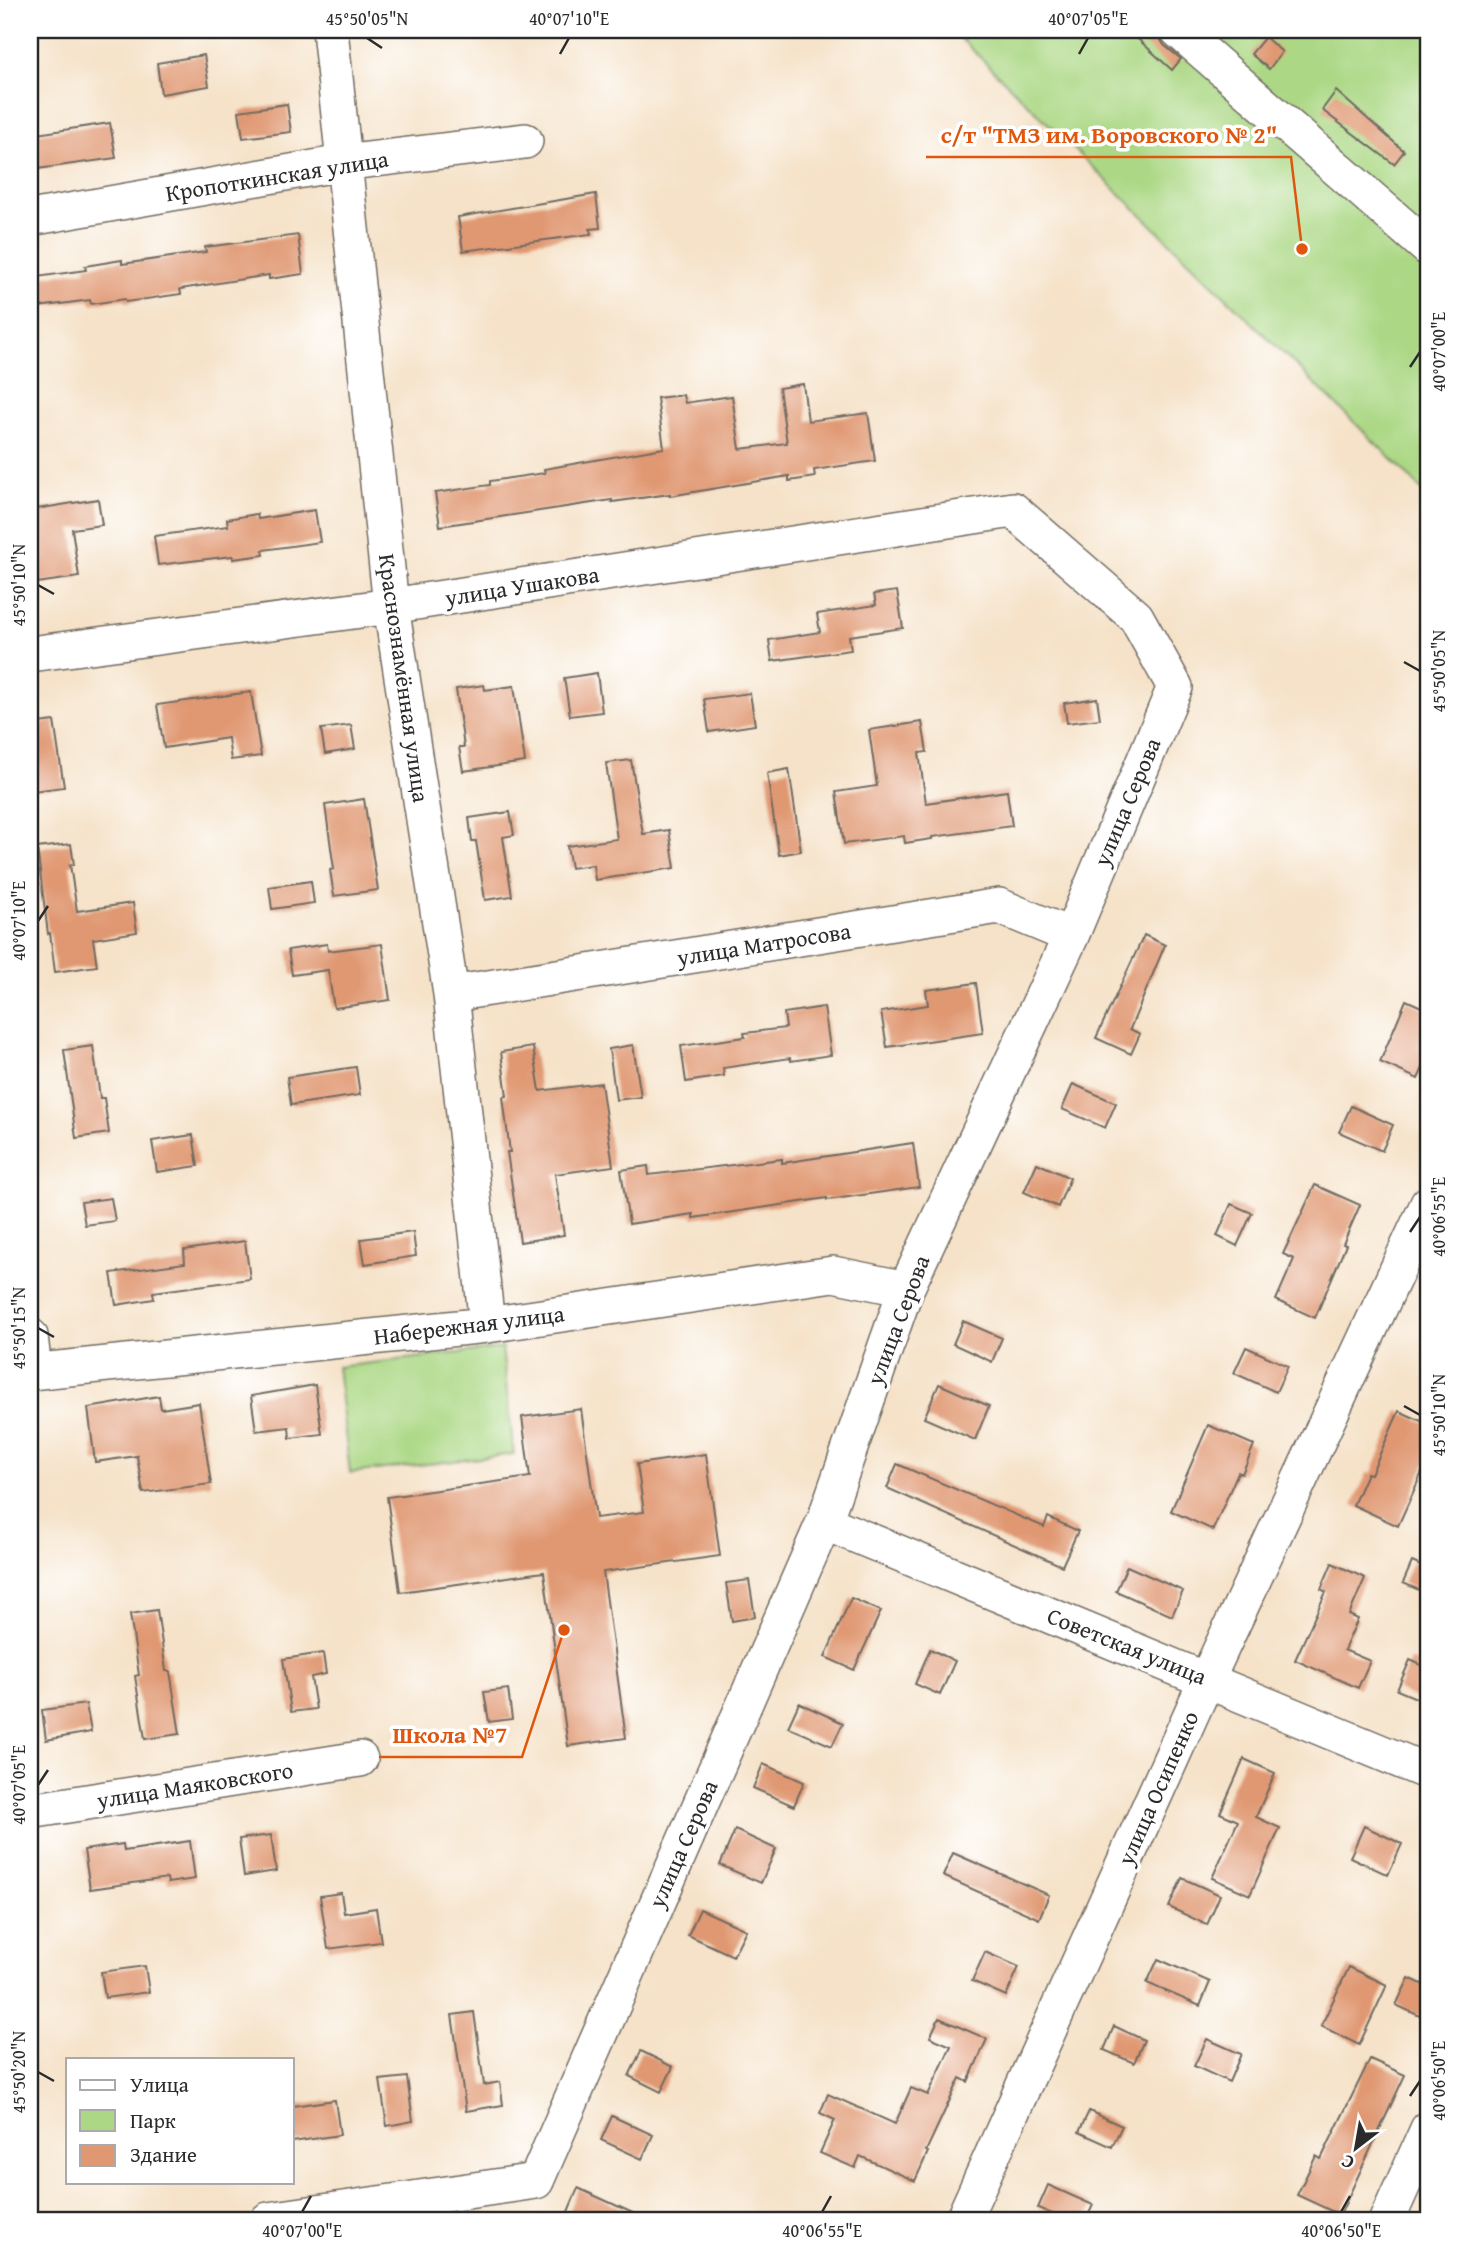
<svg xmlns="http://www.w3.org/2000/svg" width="1458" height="2250" font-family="'Gentium Book Plus',serif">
  <rect width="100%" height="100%" fill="#fff"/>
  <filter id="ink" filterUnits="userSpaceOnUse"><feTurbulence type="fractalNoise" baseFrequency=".0143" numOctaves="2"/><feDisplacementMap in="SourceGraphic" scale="14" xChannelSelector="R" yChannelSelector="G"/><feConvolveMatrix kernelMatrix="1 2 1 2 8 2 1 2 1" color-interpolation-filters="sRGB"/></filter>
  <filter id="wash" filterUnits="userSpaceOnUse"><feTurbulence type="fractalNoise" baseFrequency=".00686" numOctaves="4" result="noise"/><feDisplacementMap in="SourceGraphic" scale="28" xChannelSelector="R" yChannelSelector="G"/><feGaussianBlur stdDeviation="1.57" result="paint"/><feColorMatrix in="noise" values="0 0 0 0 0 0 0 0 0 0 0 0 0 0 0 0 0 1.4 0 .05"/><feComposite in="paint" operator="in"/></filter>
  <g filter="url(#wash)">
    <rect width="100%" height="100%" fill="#f5e2c8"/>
    <path fill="#acd885" stroke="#6c8258" stroke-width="2" d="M952 30H1428V497L1401 468Z
      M502 1348 514 1454 350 1473 337 1367Z"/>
    <g id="blocks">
      <path fill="#e09872" d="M1128 30H1158L1159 37 1164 45 1181 59 1172 70Z
        M1265 37 1282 52 1269 69 1251 54Z
        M204 55 209 86 161 94 157 63Z
        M1336 91 1404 151 1394 164 1322 110Z
        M287 104 291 132 243 138 239 111Z
        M110 123 116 158 30 170V135Z
        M596 194 600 228 590 229 591 234 463 251 458 217Z
        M298 235 303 274 269 279V275L180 289 181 294 126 302 125 299 91 304 90 300 30 308V278L86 270 85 266 122 260V264L206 252 205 247Z
        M803 384 808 421 868 413 875 461 814 470 815 477 789 481V476L670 496V494L612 502V500L440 526 435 493 490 485V481L545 473 544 469 664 448 657 398 683 395 685 403 732 396 740 449 787 443 779 388Z
        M98 499 102 525 72 529 79 577 30 584V510Z
        M315 510 320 542 263 550 264 555 233 559V556L158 565 154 536 228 526 227 519 257 514 258 519Z
        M897 591 903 628 849 636 851 650 772 661 769 640 820 632 817 614 876 605 874 594Z
        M597 673 602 712 570 716 564 678Z
        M484 685 485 690 514 686 525 762 463 771 459 747H464L456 689Z
        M251 692 261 756 231 760 228 738 164 748 157 705Z
        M750 693 755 725 709 732 704 699Z
        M1097 698 1100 719 1067 723 1064 703Z
        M54 721 64 787 33 791 30 771V724Z
        M922 722 927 752 919 753 926 803 1007 791 1012 826 932 837V839L905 843 904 836 844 844 836 792 877 786 869 730Z
        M351 725 355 749 325 754 321 729Z
        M631 760 643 834 669 830 675 868 595 880 593 865 571 868 567 846 617 839 606 763Z
        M789 769 801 851 779 855 767 773Z
        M364 799 378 890 334 896 330 870 334 869 325 805Z
        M510 812 514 835 503 837 512 896 485 900 476 841H472L469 818Z
        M71 844 74 865H70L77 911 133 903 137 932 93 939 97 966 55 972 50 933 48 934 37 848Z
        M311 881 314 903 272 909 269 887Z
        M1144 935 1165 945 1130 1029 1140 1034 1131 1054 1096 1038Z
        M327 944 328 951 382 944 390 1000 334 1008 328 970 292 975 288 950Z
        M976 983 983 1033 887 1047 881 1012 928 1005 926 990Z
        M1406 1000 1428 1010V1057L1418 1079 1380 1062Z
        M824 1007 831 1055 791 1061 790 1058 723 1068 724 1076 686 1082 681 1046 745 1037 744 1033 786 1028 784 1013Z
        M633 1045 641 1097 616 1100 609 1049Z
        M93 1046 100 1098H104L109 1133 76 1138 64 1050Z
        M533 1047 540 1091 601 1083 613 1166 555 1174 564 1235 520 1242 507 1152H510L503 1097 507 1096 501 1052Z
        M356 1067 360 1095 291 1105 287 1077Z
        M1073 1084 1116 1103 1105 1128 1062 1109Z
        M1351 1106 1393 1125 1382 1151 1339 1132Z
        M193 1135 198 1166 157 1172 152 1141Z
        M913 1143 919 1187 827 1200V1198L693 1218V1214L629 1224 621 1170 648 1166 649 1175 782 1159V1163Z
        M1037 1163 1070 1178 1058 1207 1024 1192Z
        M1315 1185 1360 1205 1343 1244 1346 1245 1315 1318 1276 1300 1294 1259 1283 1254Z
        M111 1198 115 1221 85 1225 81 1202Z
        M1231 1204 1252 1213 1237 1246 1217 1236Z
        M413 1232 416 1256 365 1264 361 1239Z
        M245 1241 250 1279 153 1292 154 1299 116 1305 111 1273 185 1263 184 1250Z
        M963 1321 1002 1338 992 1362 953 1344Z
        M1246 1347 1288 1366 1276 1392 1234 1373Z
        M939 1384 989 1406 975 1440 924 1418Z
        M315 1385 322 1434 290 1438 289 1427 256 1431 251 1396Z
        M159 1396 161 1409 199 1403 211 1484 143 1493 137 1456 95 1462 88 1408Z
        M581 1409 596 1518 644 1512 637 1464 706 1454 720 1556 603 1572 626 1738 568 1746 544 1572 400 1592 387 1497 530 1477 522 1417Z
        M1399 1411 1428 1424V1459L1398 1526 1353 1505 1367 1473 1371 1474Z
        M1208 1425 1254 1445 1242 1474 1238 1472 1213 1530 1171 1511Z
        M897 1464 1044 1527 1048 1517 1078 1531 1062 1566 887 1488Z
        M1412 1562 1428 1569V1594L1403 1583Z
        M1332 1563 1365 1578 1349 1615 1358 1619 1344 1650 1370 1661 1358 1688 1295 1660 1326 1592 1321 1589Z
        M1127 1566 1183 1591 1172 1616 1116 1591Z
        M749 1580 755 1617 732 1621 726 1583Z
        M851 1598 881 1611 854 1670 825 1657Z
        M157 1610 166 1671H170L180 1734 145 1739 135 1676 139 1675 130 1614Z
        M930 1649 955 1661 940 1695 915 1684Z
        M323 1653 326 1674 311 1677 316 1709 291 1712 283 1659Z
        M1410 1660 1428 1668V1703L1397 1690Z
        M508 1689 512 1719 489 1722 484 1692Z
        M799 1703 843 1723 832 1746 788 1727Z
        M86 1704 91 1732 46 1740 42 1710Z
        M1244 1759 1275 1773 1256 1817 1280 1828 1250 1895 1212 1878 1238 1821 1220 1813Z
        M763 1764 804 1782 794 1806 753 1788Z
        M1364 1826 1402 1844 1388 1875 1350 1857Z
        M735 1830 776 1849 761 1883 720 1865Z
        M271 1835 276 1871 244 1876 239 1839Z
        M190 1841 195 1879 168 1883 167 1878 90 1889 84 1850 123 1844 124 1851Z
        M953 1853 1049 1895 1039 1919 943 1876Z
        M1182 1878 1220 1895 1207 1925 1169 1907Z
        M341 1893 344 1913 376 1908 381 1942 328 1949 320 1896Z
        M700 1909 746 1930 733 1956 688 1935Z
        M985 1952 1019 1967 1006 1996 972 1981Z
        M1158 1959 1210 1982 1200 2006 1147 1983Z
        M145 1966 149 1992 105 1998 101 1972Z
        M1349 1967 1387 1985 1359 2045 1321 2026Z
        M1409 1978 1428 1987V2020L1396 2005Z
        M474 2012 484 2085 500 2082 503 2105 466 2111 452 2015Z
        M939 2018 987 2039 968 2082 960 2078 926 2151 928 2152 915 2181 860 2156 855 2168 820 2153 835 2120 820 2113 828 2094 895 2124 911 2088 928 2095 951 2046 930 2037Z
        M1114 2026 1144 2040 1134 2063 1104 2050Z
        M1207 2039 1241 2054 1229 2082 1194 2066Z
        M641 2051 673 2067 661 2092 629 2076Z
        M1370 2059 1405 2075 1340 2215 1297 2195 1316 2156 1321 2159Z
        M407 2077 413 2121 387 2126 380 2080Z
        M335 2100 340 2135 292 2142V2106Z
        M1089 2111 1122 2126 1112 2147 1079 2132Z
        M612 2116 653 2135 642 2159 601 2140Z
        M1048 2185 1093 2205 1086 2220H1066L1038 2208Z
        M578 2188 648 2220H582L567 2214Z"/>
    </g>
  </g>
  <g filter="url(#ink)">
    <use href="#blocks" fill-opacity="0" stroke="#726b62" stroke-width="2"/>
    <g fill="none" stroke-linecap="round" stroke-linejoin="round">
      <g stroke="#726b62" stroke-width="38">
        <path id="minor" d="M330 30 391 606 451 994 487 1325
          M1178 30 1428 248
          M30 218 342 163 525 141
          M30 654 391 606 1013 510 1136 617 1175 687 1071 936 906 1289 824 1522 536 2181 268 2220
          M451 994 999 906 1071 936
          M30 1336 34 1371
          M30 1372 487 1325 833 1274 906 1289
          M824 1522 1428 1772
          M30 1811 360 1759
          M963 2220 1207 1679 1428 1204
          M1387 2220 1428 2129"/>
      </g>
      <use href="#minor" stroke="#fff" stroke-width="35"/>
    </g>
  </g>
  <path fill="none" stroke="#2b2b2b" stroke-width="2.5" d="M367 38 382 48M560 54 569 38M1079 54 1088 38M1410 367 1420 352M38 585 54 594M1404 662 1420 671M38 921 48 906M1410 1232 1420 1217M38 1328 54 1337M1404 1406 1420 1415M38 1785 48 1770M38 2072 54 2081M1410 2096 1420 2081M302 2212 311 2196M822 2212 831 2196M1341 2212 1350 2196"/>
  <g text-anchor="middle" stroke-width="7" stroke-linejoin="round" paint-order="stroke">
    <g font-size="23" fill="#2b2b2b" stroke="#fff">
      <text transform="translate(277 176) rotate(-9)" y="8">Кропоткинская улица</text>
      <text transform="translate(522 586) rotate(-9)" y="8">улица Ушакова</text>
      <text transform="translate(404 678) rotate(82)" y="8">Краснознамённая улица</text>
      <text transform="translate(1127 802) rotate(-67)" y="8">улица Серова</text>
      <text transform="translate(764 944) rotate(-9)" y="8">улица Матросова</text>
      <text transform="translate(898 1320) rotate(-69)" y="8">улица Серова</text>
      <text transform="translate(469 1325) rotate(-7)" y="8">Набережная улица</text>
      <text transform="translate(1127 1646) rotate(22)" y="8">Советская улица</text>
      <text transform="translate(195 1785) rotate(-9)" y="8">улица Маяковского</text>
      <text transform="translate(1158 1788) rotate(-66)" y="8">улица Осипенко</text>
      <text transform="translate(683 1844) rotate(-66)" y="8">улица Серова</text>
    </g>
  </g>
  <path fill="none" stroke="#df570e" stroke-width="2.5" d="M1302 249L1291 157H926M564 1630L522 1757H379"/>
  <g fill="#df570e" stroke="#fff" stroke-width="2.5">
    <circle cx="1302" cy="249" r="7"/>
    <circle cx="564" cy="1630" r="7"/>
  </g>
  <g font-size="24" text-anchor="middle" font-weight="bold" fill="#df570e" stroke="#fff" stroke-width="7" stroke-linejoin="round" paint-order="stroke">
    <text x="1109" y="143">с/т "ТМЗ им. Воровского № 2"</text>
    <text x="450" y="1743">Школа №7</text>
  </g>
  <rect width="1458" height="2250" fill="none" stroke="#fff" stroke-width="77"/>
  <rect x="66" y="2058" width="228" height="126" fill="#ffffff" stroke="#aaaaaa" stroke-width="2"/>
  <rect x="80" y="2080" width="35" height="10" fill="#ffffff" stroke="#aaaaaa" stroke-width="2"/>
  <text x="130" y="2092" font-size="21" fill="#2b2b2b">Улица</text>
  <rect x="80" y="2110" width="35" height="21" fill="#acd885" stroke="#aaaaaa" stroke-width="2"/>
  <text x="130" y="2128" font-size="21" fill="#2b2b2b">Парк</text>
  <rect x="80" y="2145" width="35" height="21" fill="#e09872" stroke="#aaaaaa" stroke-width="2"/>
  <text x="130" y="2162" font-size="21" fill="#2b2b2b">Здание</text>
  <g transform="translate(1356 2148) rotate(211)" stroke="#ffffff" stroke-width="5" paint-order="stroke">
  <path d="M0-5L12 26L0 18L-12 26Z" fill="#2b2b2b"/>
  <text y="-10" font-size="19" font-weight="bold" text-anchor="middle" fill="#2b2b2b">С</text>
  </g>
  <rect x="38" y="38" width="1382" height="2174" fill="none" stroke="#2b2b2b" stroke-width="2.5"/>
  <g font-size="18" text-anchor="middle" fill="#2b2b2b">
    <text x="367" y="25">45°50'05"N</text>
    <text x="569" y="25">40°07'10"E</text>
    <text x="1088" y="25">40°07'05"E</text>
    <text transform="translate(1439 352) rotate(-90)" y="6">40°07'00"E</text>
    <text transform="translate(19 585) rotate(-90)" y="6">45°50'10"N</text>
    <text transform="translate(1439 671) rotate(-90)" y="6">45°50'05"N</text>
    <text transform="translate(19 921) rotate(-90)" y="6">40°07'10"E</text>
    <text transform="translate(1439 1217) rotate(-90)" y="6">40°06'55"E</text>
    <text transform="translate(19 1328) rotate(-90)" y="6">45°50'15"N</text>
    <text transform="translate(1439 1415) rotate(-90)" y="6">45°50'10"N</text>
    <text transform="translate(19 1785) rotate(-90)" y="6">40°07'05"E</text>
    <text transform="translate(19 2072) rotate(-90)" y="6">45°50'20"N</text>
    <text transform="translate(1439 2081) rotate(-90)" y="6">40°06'50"E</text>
    <text x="302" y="2237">40°07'00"E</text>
    <text x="822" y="2237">40°06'55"E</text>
    <text x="1341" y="2237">40°06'50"E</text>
  </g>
</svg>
